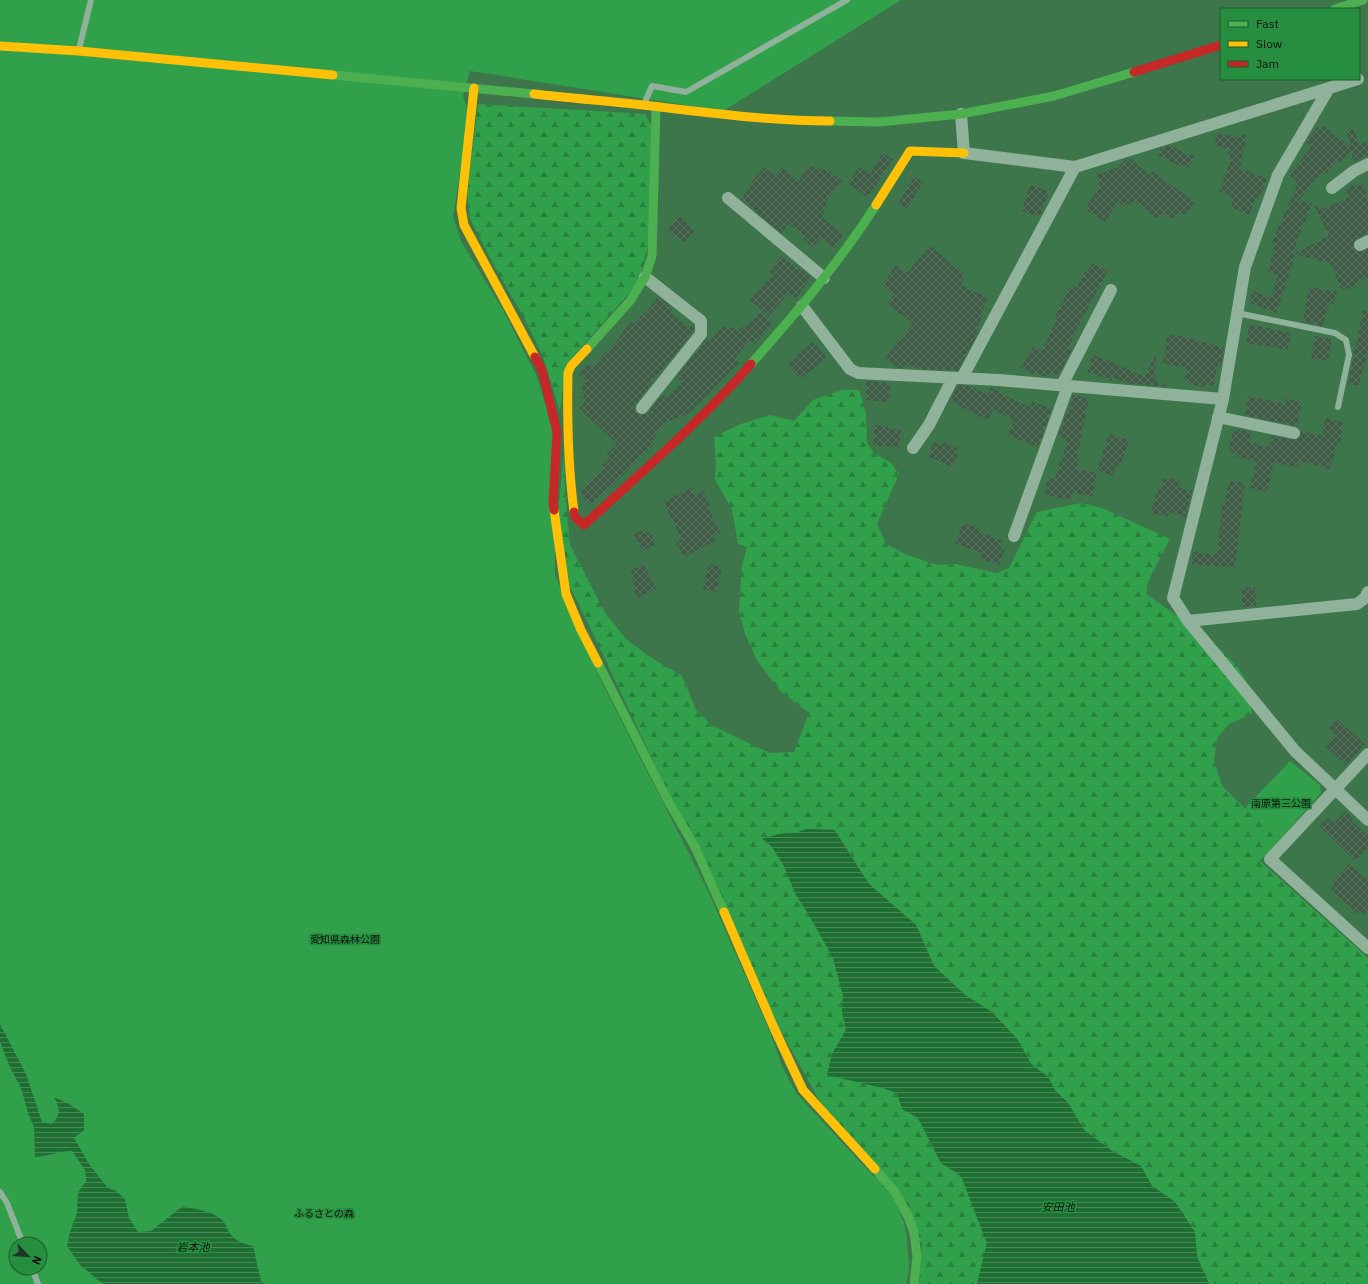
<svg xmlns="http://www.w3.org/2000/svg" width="1368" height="1284" font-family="'IBM Plex Sans','Noto Sans JP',sans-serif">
  <defs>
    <pattern id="forest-firs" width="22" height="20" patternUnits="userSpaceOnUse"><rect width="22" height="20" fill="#31a04b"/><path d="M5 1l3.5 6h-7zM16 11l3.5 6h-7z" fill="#28813d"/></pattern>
    <pattern id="water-rules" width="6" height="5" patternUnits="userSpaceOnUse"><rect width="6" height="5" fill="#1d6f32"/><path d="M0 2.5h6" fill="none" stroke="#4c855a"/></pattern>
    <pattern id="building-cross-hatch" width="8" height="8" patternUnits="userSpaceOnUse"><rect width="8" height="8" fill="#3e5c46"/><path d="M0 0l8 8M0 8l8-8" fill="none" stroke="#5c7362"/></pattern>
  </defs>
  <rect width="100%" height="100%" fill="#3d764b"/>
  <path fill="url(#forest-firs)" d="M478 104 645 114 651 125 650 238 638 283 566 365 560 411 542 354 522 314 496 269 470 219 467 192Z
    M842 390H859L866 413 867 443 874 453 891 463 899 474 877 524 886 544 905 554 937 565 956 564 996 573 1009 568 1037 512 1081 503 1102 508 1170 539 1151 575 1146 594 1209 638 1237 666 1253 692 1251 714 1229 724 1217 738 1214 760 1222 786 1261 824 1281 838 1260 861 1368 958V1284H1209L1197 1257 1195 1232 1175 1202 1152 1186 1141 1166 1112 1151 1084 1130 1069 1104 1055 1090 1048 1077 1031 1064 1018 1040 992 1012 965 995 934 966 916 925 869 884 835 830 807 829 795 833 779 834 762 839 772 847 783 864 796 895 809 915 833 958 843 995 842 1012 846 1030 832 1054 827 1075 883 1088 897 1093 902 1109 918 1118 941 1163 961 1175 987 1243 977 1284H919L922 1244 818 1098 778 1026 589 625 570 587 558 513 564 455 565 491 570 545 604 611 625 638 647 655 682 676 696 710 713 726 770 753 794 752 809 713 781 692 758 662 745 634 739 611 742 565 747 547 738 544 732 509 715 480 716 462 714 437 741 424 770 415 794 421 813 400Z"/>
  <path fill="#31a04b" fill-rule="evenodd" d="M0 0H901L723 111 470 71 463 96 467 108 465 142 453 216 461 241 503 310 537 377 554 433 555 575 600 679 709 893 769 1030 782 1066 796 1093 889 1193 904 1222 907 1239 909 1270 906 1284H0ZM16 1244H40V1268H16Z
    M1290 761 1320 785 1321 793 1281 838 1261 824 1245 808Z"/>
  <path fill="url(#water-rules)" d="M807 829 834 830 869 884 916 925 934 966 965 995 992 1012 1018 1040 1031 1064 1048 1077 1055 1090 1069 1104 1084 1130 1112 1151 1141 1166 1152 1186 1175 1202 1195 1232 1197 1257 1209 1284H977L987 1243 961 1176 941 1163 918 1118 902 1109 897 1093 883 1088 827 1075 832 1054 846 1030 842 1012 843 995 833 958 809 915 796 895 783 864 772 847 767 841 762 839 779 834 795 833Z
    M0 1024 26 1074 42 1122 51 1124C61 1117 60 1107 54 1097L69 1104 84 1114V1130L74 1138 89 1164 108 1188 116 1191 125 1199 129 1218 138 1232 151 1231 183 1206C196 1209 211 1211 221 1219 225 1222 226 1226 228 1230 234 1241 241 1243 253 1246L261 1281 265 1284H103L80 1265 67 1246 70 1232 77 1213 78 1192 86 1181 85 1170 72 1151C59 1151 48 1156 35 1157L34 1127 28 1113 21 1088 10 1067 0 1042Z"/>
  <path fill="url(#building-cross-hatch)" d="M1323 125 1351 147 1346 130 1353 128 1360 145 1368 141V155L1354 162 1351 150 1339 164 1338 159 1325 175 1322 172 1298 202 1303 200 1312 204 1292 254 1329 236 1314 205 1324 209 1349 197 1346 188 1363 183 1368 202V234L1356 239 1353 245 1354 249 1359 252 1368 249V277L1358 282 1359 284 1342 291 1330 262 1327 263 1295 254 1286 286 1276 313 1249 303 1253 291 1271 298 1278 275 1268 272 1275 245 1272 243 1298 182 1289 175 1312 146 1306 142 1309 137 1318 126 1321 128Z
    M1217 133 1240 138 1242 134 1247 135 1240 168 1267 179 1259 198 1256 197 1249 215 1231 207 1234 198 1219 191 1231 160 1229 159 1230 157H1227L1229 149 1214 146Z
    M1170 145 1184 153 1196 156 1188 168 1184 165 1182 167 1158 155 1160 151 1159 149Z
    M882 153 893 159 868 198 848 183 859 167 870 174Z
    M1130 158 1150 176 1152 171 1195 202 1185 215 1182 213 1181 214 1179 213 1174 219 1162 213 1157 219 1133 200 1131 205 1128 203 1126 207 1118 202 1105 222 1085 209 1100 186 1096 176 1114 168 1116 169 1126 159Z
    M807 166 831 171V173L842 181 827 200 822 217 844 235 834 248 821 238 813 248 803 239 805 237 789 224 781 233 741 199 751 187 749 185 764 167 775 176 782 167 800 181 803 171H806Z
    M914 176 923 182 907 209 898 204Z
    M1030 185 1049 191 1040 216 1022 211Z
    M679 216 695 230 683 243 667 229Z
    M930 246 965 274 961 285 988 298 980 315 983 316 976 332 978 333 958 370 919 369 912 365 910 368 905 365 903 368 897 367 885 359 899 338 901 340 913 323 887 304 894 294 882 285 896 265 907 273Z
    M781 256 798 269 799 268 811 278 795 299 789 293 769 316 750 300 773 275 769 271Z
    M1092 263 1108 271 1076 330 1077 331 1068 347 1072 349 1059 375 1054 373V375L1051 373 1049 377 1042 376 1036 373 1034 375 1021 368 1033 346 1042 351 1058 317 1055 316 1071 285 1077 288 1085 271 1087 272Z
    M1309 287 1337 292 1334 304 1330 303 1329 308 1327 307 1323 326 1303 322Z
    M658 297 670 306 669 307 672 309 670 312 688 328 690 325 694 328V331L651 383H652L636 403 635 410 641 415H644L648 413 662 395 666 398 683 382 677 376 706 339 709 341 710 339 711 340 723 326 728 330 731 327 738 332 743 325 746 327 760 311 769 319 767 321 772 325 755 344 750 340 734 359 739 363 685 417 683 414 677 419 675 417 671 421 670 420 654 434 656 436 651 441 654 444 630 467 631 468 591 505 582 496 581 490 603 468 601 467 610 458 606 454 617 444 579 408 586 401 582 398 586 393 581 389 587 381 579 374 588 362 593 367 605 352 607 353 631 322 634 324 644 312 646 313Z
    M1363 311H1368V351L1359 386 1348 383Z
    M1250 324 1291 333 1288 350 1246 343Z
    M1167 335 1178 336V335L1224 348 1221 366 1218 365 1213 386 1206 384 1205 388 1189 384 1190 381 1184 379 1187 368 1163 363Z
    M1315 336 1332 339 1328 361 1311 358Z
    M813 342 827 358 800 379 787 364Z
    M1093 355 1112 362 1145 377 1154 356 1156 357 1155 381 1168 387 1126 383 1112 377V381L1087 372Z
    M866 381 890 383 889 402 866 400Z
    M958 385 971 386 987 395 991 387 1002 393 1001 394 1030 407 1032 401 1052 409 1038 447 1008 435 1014 420 993 410 987 420 950 401Z
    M1073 395 1089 398 1077 458H1079L1077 469 1097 473 1092 497 1072 492 1070 501 1044 494 1048 478 1055 480 1059 462H1062L1067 439 1058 436 1066 414 1068 415Z
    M1248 396 1284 404 1285 398 1302 402 1297 426 1244 415Z
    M1325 418 1343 422 1340 443H1337L1330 469 1299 461 1298 468 1274 462 1267 492 1250 488 1256 461 1236 457 1237 454 1231 452V449H1229L1233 431 1236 432 1237 429 1251 432 1249 442 1269 447 1272 436 1296 440 1300 438 1301 431 1322 436Z
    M875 425 887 426V428L901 430 899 448 873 445Z
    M1109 434 1129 440 1120 467 1116 466 1113 476 1097 470Z
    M934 442 942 446 944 442 957 448 955 453 958 455 952 467 928 456Z
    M1169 478 1180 481 1178 487 1192 491 1186 517 1169 512 1168 517 1151 513 1158 487 1161 488 1163 479 1169 480Z
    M1229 481 1245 483 1235 568 1192 564 1193 552 1215 555V550L1218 551 1222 501 1225 502Z
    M691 488 694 495 704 491 710 505 707 506 720 532 713 536 715 541 684 557 676 542 682 539 663 502Z
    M963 523 979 528 978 531 1003 541 1000 548 1005 549 999 565 980 558 982 553 955 544Z
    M645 529 647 533 650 532 656 544 643 551 634 534Z
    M643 564 656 588 637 598 631 571Z
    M709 564 722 567 716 592 703 589Z
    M1255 587 1256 606 1243 607 1241 588Z
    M1337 719 1365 744 1346 765 1325 746 1335 735 1328 728Z
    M1345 811 1353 819 1351 820 1368 836V847L1355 861 1319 826 1328 818 1334 823Z
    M1349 864 1368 881V908L1363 914 1360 911 1358 914 1331 889 1335 884 1333 882Z"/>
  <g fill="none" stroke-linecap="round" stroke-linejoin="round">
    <path stroke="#91b29a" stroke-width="6" d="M79 49 91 0
      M644 104 652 86 686 92 847 0
      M1237 313 1335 333 1346 340 1349 355 1338 407
      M0 1192 7 1203 23 1244
      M32 1268 38 1284"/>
    <path stroke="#91b29a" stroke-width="12" d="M1329 88 1278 175 1245 267 1223 399 1173 598 1188 621 1295 751 1368 820
      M961 114 964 153 1075 167 1358 79
      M1332 188 1354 171 1368 164
      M728 198 824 278
      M1360 245 1368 241
      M802 306 850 369 858 373 999 380 1223 399
      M962 378 1075 167
      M1062 385 1111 290
      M642 408 701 334V321L645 277
      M1218 417 1294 433
      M913 448 929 425 953 378
      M1014 536 1068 386
      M1188 621 1357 604 1365 598 1368 592
      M1368 754 1270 859 1368 948"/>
    <path stroke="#4caf50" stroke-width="9" d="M1335 9 1363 0
      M333 75 534 94
      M830 121 879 122 961 114 1054 96 1134 72
      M587 349 630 301 645 277 652 256 656 107
      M751 364C796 313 839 263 876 205
      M598 663 668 801 695 847 724 912
      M875 1169 895 1192 908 1216 914 1233 917 1256 914 1284"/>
    <path stroke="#ffc107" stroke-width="9" d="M0 46 79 51 333 75
      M474 88 461 208 464 225 535 357
      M534 94C570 98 606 101 643 105 705 112 767 121 830 121
      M876 205 910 151 964 153
      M554 510 566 594 581 630 598 663
      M574 512C568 466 567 420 568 373L571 366 587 349
      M724 912 774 1028 803 1090 875 1169"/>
    <path stroke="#c62828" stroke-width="9" d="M1134 72 1221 45
      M535 357 542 370 557 432 553 503 554 510
      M574 512 575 517 584 525C641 473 700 422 751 364"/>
  </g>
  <g text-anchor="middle" stroke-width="3.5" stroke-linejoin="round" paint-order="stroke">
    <g font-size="10" fill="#111" stroke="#258e3f">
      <text x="1281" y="807">南原第三公園</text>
      <text x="345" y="943">愛知県森林公園</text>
      <text x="324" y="1217">ふるさとの森</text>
    </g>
    <g font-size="11" font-style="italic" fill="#111" stroke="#258e3f">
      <text x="1058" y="1211">安田池</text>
      <text x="193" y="1251">岩本池</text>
    </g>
  </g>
  <rect x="1220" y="8" width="140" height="72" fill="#258e3f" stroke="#1d5c2d"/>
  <rect x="1228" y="21" width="20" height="6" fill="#4caf50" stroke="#1d5c2d"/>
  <text x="1256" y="28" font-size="12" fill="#111111">Fast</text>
  <rect x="1228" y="41" width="20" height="6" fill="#ffc107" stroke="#1d5c2d"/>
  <text x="1256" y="48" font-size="12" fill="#111111">Slow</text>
  <rect x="1228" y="61" width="20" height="6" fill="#c62828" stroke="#1d5c2d"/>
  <text x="1256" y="68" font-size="12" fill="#111111">Jam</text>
  <g transform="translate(28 1256) rotate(115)"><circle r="19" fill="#258e3f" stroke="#1d5c2d"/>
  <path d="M0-3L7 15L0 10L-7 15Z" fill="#203425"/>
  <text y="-6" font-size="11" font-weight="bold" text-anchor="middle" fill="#111111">N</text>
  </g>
</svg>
